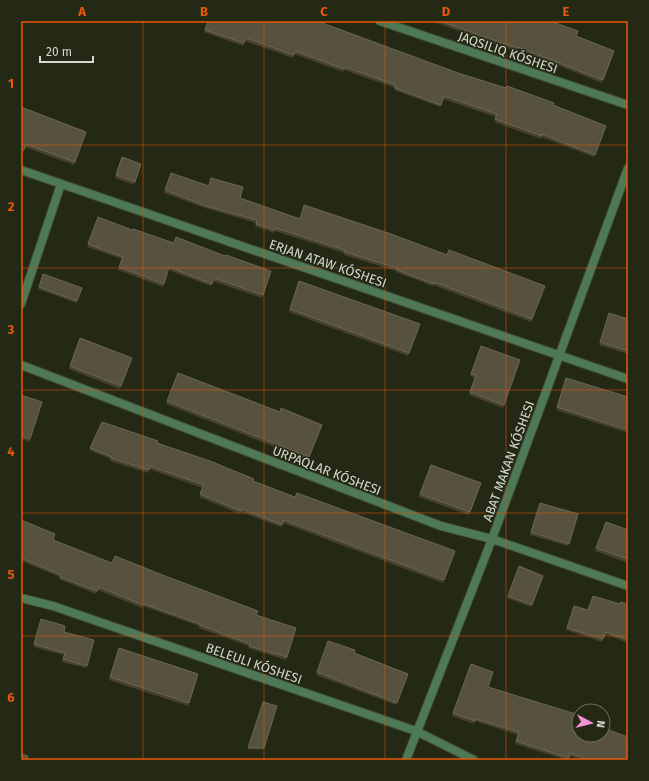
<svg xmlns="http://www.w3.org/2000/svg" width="649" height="781" font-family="'Fira Sans',sans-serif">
  <rect width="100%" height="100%" fill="#232915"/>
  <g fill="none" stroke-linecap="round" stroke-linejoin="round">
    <g stroke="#3f4532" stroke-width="10">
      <path id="minor" d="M380 21 628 105
        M21 170 628 379
        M21 304 61 184
        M21 365 441 526 492 539 628 586
        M21 598 53 606 416 731 474 760
        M406 760 492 539 628 168"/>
    </g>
    <use href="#minor" stroke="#4e7957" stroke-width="8"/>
  </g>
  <path fill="#48412d" d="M208 21 458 73 553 105 606 126 594 157 541 137V139L494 122 496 117 443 99 440 107 394 90 395 88 344 70 343 72 294 54 293 58 245 41 243 46 204 32Z
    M431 21H550L576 36 614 51 602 83 517 49 516 51Z
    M21 107 86 132 74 165 25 147 23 153 21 152Z
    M122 157 141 164 134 185 115 178Z
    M171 173 300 219 447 255 545 286 531 322 433 285V286L396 272V271L344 255V253L275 231 274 233 255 226 256 223 205 208 164 193Z
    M98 217 132 230 174 243 225 256 271 271 262 298 213 281 211 286 168 270 163 287 118 270 122 259 87 247Z
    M43 274 82 288 76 303 38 289Z
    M299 281 420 324 408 356 289 312Z
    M609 313 628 319V354L599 345Z
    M80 338 132 358 120 389 69 369Z
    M481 346 520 360 503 408 469 395 475 378 470 376Z
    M178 373 280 412 322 425 308 460 166 404Z
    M566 378 628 397V433L556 410Z
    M21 395 42 402 29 442 21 439Z
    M102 422 157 443 253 481 295 497 455 551 443 583 283 523 281 527 241 512 240 514 199 497 202 488 149 469 148 473 110 461 111 459 89 450Z
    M431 465 481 483 469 515 419 497Z
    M540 503 578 514 568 546 530 535Z
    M21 520 53 540 112 563 256 615 296 628 286 660 248 648 249 646 199 628V626L143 606 142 608 98 590 96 594 59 579 60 577 21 561Z
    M606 522 628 530V563L595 551Z
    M519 566 543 576 531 607 507 598Z
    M620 604H628V643L605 634 602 642 566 630 574 606 588 610Z
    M40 622 64 632 94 640 86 668 62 662 64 655 33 647Z
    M328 641 354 653 408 674 396 705 316 675Z
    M119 648 198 674 188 706 109 680Z
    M471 664 488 687 579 735 628 760H581L569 756 568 760H567L515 744 518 735 475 721 474 724 452 716Z"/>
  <path fill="#33311c" d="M248 748H264L263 750H247Z"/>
  <path fill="#57523e" stroke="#6b6754" d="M208 21H317L458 73 506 88 507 86 554 103 553 105 606 126 595 155 542 134V136L495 119 497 114 444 96 441 105 395 88 396 85 345 67 344 69 295 51 294 55 246 38 244 43 205 30Z
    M440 21H550L578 31 576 36 614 51 603 80 518 47 517 48Z
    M21 107 86 132 75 162 26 144 24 150 21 149Z
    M122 157 141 164 135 182 116 175Z
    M171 173 209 186 211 178 243 187 240 198 300 219 304 205 391 234 447 255 449 250 545 286 532 319 434 282V284L397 270V268L345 252V250L276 228 275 230 256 224 257 220 206 206 165 190Z
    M98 217 132 230 133 229 174 243 176 237 225 256 226 255 271 271 263 295 214 278 212 284 169 267 164 284 119 267 123 257 88 244Z
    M43 274 82 288 77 301 39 287Z
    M299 281 420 324 409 353 290 309Z
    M609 313 628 319V351L600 342Z
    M80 338 132 358 121 386 70 366Z
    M481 346 520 360 504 405 470 392 476 375 471 374Z
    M178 373 280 412 281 408 322 425 309 457 167 401Z
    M566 378 628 397V430L557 407Z
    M21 395 42 402 30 439 21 436Z
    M102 422 158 441 157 443 210 461 254 479 253 481 295 497 297 493 455 551 444 580 284 520 282 525 242 509 241 511 200 494 204 485 150 466 149 470 111 458 112 457 90 448Z
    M431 465 481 483 470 512 420 494Z
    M540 503 578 514 569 544 531 532Z
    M21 520 55 534 53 540 112 563 115 556 160 574 258 611 256 615 296 628 287 657 249 646 250 644 200 625V624L144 604 143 605 99 587 97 591 60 577 61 575 21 558Z
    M606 522 628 530V559L596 548Z
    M519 566 543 576 532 605 508 596Z
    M593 596 620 604 621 602 628 604V640L606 632 603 639 567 628 574 606 588 610Z
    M41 619 65 626 64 632 94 640 87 666 63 659 65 653 34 644Z
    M328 641 355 650 354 653 408 674 397 703 317 672Z
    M119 648 198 674 189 703 110 677Z
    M471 664 493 672 488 687 579 715V735H603V728L628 737V760H590L570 753 569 758 516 741 519 732 476 719 475 721 453 713Z
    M263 702 277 706 264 748H248Z
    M21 754 28 756 27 759 32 760H21Z"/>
  <path fill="none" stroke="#e8590c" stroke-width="1" stroke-opacity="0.55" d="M143 21V760M264 21V760M385 21V760M506 21V760M21 145H628M21 268H628M21 390H628M21 513H628M21 636H628"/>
  <g text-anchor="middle" stroke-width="3" stroke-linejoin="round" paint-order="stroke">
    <g font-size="13" fill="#d5d9cc" stroke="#232915">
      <text transform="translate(508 52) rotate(19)" y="5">JAQSILIQ KÓSHESI</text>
      <text transform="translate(328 263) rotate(19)" y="5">ERJAN ATAW KÓSHESI</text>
      <text transform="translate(508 461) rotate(-70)" y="5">ABAT MAKAN KÓSHESI</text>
      <text transform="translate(327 470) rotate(21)" y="5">URPAQLAR KÓSHESI</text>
      <text transform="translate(254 663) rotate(19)" y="5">BELEULI KÓSHESI</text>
    </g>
  </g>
  <rect width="649" height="781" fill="none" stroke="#232915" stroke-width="44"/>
  <g transform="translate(591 723) rotate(97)"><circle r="19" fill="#232915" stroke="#6a6f5e"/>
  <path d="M0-3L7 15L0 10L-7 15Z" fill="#f391d5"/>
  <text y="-6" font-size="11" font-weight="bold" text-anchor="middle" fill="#d5d9cc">N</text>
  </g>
  <path d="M40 56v6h53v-6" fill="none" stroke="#d5d9cc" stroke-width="2"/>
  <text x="46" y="56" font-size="12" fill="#d5d9cc" stroke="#232915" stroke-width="3" paint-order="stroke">20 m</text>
  <rect x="22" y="22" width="605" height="737" fill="none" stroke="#e8590c" stroke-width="1.5"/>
  <g font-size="13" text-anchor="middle" font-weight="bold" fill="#e8590c">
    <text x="82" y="16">A</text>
    <text x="204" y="16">B</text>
    <text x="324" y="16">C</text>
    <text x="446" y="16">D</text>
    <text x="566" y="16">E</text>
    <text x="11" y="88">1</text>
    <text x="11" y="211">2</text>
    <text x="11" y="334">3</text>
    <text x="11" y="456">4</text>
    <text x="11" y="579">5</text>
    <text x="11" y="702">6</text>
  </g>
</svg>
